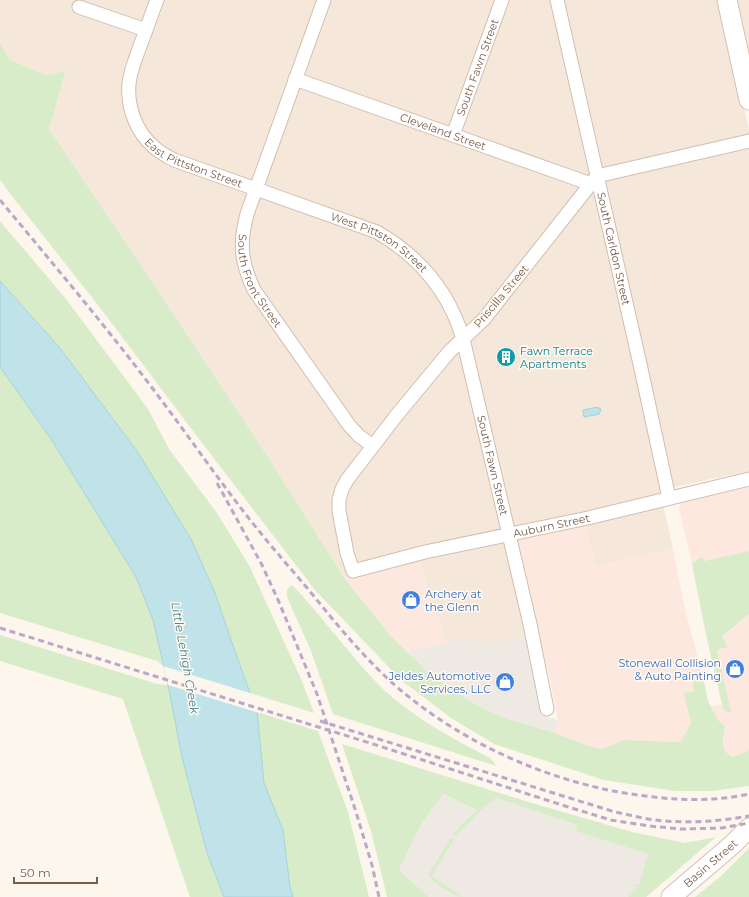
<svg xmlns="http://www.w3.org/2000/svg" width="749" height="897" font-family="Montserrat,sans-serif">
  <rect width="100%" height="100%" fill="#fdf6ec"/>
  <path fill="#f5e8da" d="M0 0H720L749 130V471L660 490 673 549 595 567 585 523 508 542 529 634 497 643 449 640 444 639 437 615 431 609 421 562 349 577 345 579 268 457 140 264 49 129 66 72 47 75 10 60 0 43Z
    M734 0H749V65Z"/>
  <path fill="#fde8e0" d="M749 487V551L704 561 703 557 698 559 692 564 679 508 681 503Z
    M585 523 596 567 673 549 686 613 703 677 692 679 694 692 688 712 691 724 680 742 624 740 602 749 586 745 555 733 558 720 547 665 540 660 517 545V541L520 539Z
    M421 562 431 609 437 615 444 638 449 640 446 644 407 651 391 636 345 579 349 577Z
    M749 614V749L747 752 732 757 727 754 723 747 722 739 725 726 718 720 711 706 722 704 706 634 712 638 722 635 729 632Z"/>
  <path fill="#efe9e4" d="M529 634 543 716 558 720 555 733 514 721 488 711 463 697 430 674 407 651 446 644 449 640 497 643Z
    M442 794 480 811 496 798 577 825 575 831 649 854 646 897H429L399 870 420 826Z"/>
  <path fill="#d8ecc9" d="M0 43 10 60 47 75 66 71 49 129 140 264 268 457 345 579 391 636 430 674 463 697 488 711 514 721 555 733 586 745 602 749 624 740 680 742 691 724 684 693 694 691 692 679 703 677 708 701 718 720 725 726C723 738 719 750 732 757L747 752 749 749V786L712 791H675L604 780 494 744 451 718 401 680 315 590 196 435 98 305 12 196 0 180Z
    M0 221 66 299 148 409 169 449 217 513 250 567 301 679 314 713 250 693 237 657 215 593 191 539 137 451 60 348 0 281Z
    M0 367 51 439 136 577 153 620 163 666 157 661 0 613Z
    M749 551V614L728 632 722 635 727 647 717 650 731 712H728L724 710 722 704 706 634 692 564 698 559 703 557 704 561Z
    M291 585 295 588C306 600 317 612 327 625 346 647 364 671 385 691 416 719 453 739 490 758L494 762 496 766 333 714 311 651 287 597V590Z
    M0 635 157 684 168 685 182 757 207 853 224 897H190L123 699 0 661Z
    M257 712 318 731 348 812 369 897H293L290 887 283 830 264 783Z
    M342 744 532 803 632 832 685 843 716 837 646 897H628L638 887 634 885 636 884 639 885 648 854 575 831 577 825 496 798 480 811 456 836 453 835 460 826 477 810 443 794 431 810 420 826 399 870 429 897H387L372 834Z
    M451 837 454 839 432 876 462 897C452 895 435 884 428 875L429 873 433 867Z
    M749 848V897H695L721 876Z"/>
  <path fill="#bfe3e8" stroke="#a5d3da" d="M0 281 60 348 137 451 191 539 215 593 237 657 257 712 264 783 283 830 290 887 293 897H224L207 853 182 757 168 685 153 620 136 577 51 439 0 367Z
    M598 407V409L600 408 601 411 599 412 600 414 584 417 583 410Z"/>
  <path fill="#fdf6ec" d="M163 666 253 694 259 713 168 685Z"/>
  <g fill="none" stroke-linecap="round" stroke-linejoin="round">
    <g stroke="#d1beb0" stroke-width="15">
      <g id="street">
        <path id="s1" d="M157 0C151 15 146 31 140 46 136 58 130 71 129 84 127 107 136 132 154 147 160 153 167 156 174 160L256 189 377 232C420 257 449 291 463 339L530 624 547 709"/>
        <path id="s2" d="M324 0 247 214C239 244 241 262 254 290L349 425 359 436 373 446"/>
        <path id="s3" d="M557 0 640 364 669 498"/>
        <path d="M79 7 146 30"/>
        <path id="s4" d="M295 79 591 184"/>
        <path id="s5" d="M453 135 502 0"/>
        <path id="s6" d="M749 141 597 176 484 319 449 352 396 416 347 480 342 489 339 500V511L347 553 353 571 425 552 588 518 749 479"/>
      </g>
    </g>
    <g stroke="#d6c0b0" stroke-width="21">
      <g id="secondary">
        <path d="M727 0 749 100"/>
        <path id="s7" d="M671 897 732 845 749 828"/>
      </g>
    </g>
    <use href="#street" stroke="#fff" stroke-width="13"/>
    <use href="#secondary" stroke="#fff" stroke-width="19"/>
    <path stroke="#b9a8c9" stroke-width="3" stroke-dasharray="6 4" stroke-linecap="butt" d="M0 200C54 265 109 330 159 397 193 442 224 488 259 531 275 551 292 570 308 589 338 626 368 663 404 693 464 742 538 776 613 791 658 799 704 804 749 794
      M217 483 262 565 279 602 317 694 356 812 372 865 379 897
      M0 628 373 744 565 806 611 820 649 826 681 829 722 828 749 823
      M320 721 615 812C626 814 637 817 648 819 681 824 716 822 749 816"/>
  </g>
  <defs>
    <g id="building-disc" transform="scale(1)"><circle r="9.5" fill="#0f9aa8" stroke="#fffaf3"/><path d="M-4-6H4V6H1V3H-1V6H-4ZM-2.5-4.3h1.7v1.8h-1.7ZM.8-4.3h1.7v1.8H.8ZM-2.5-1h1.7V.8h-1.7ZM.8-1h1.7V.8H.8Z" fill="#fff"/></g>
    <g id="shop-disc" transform="scale(1)"><circle r="9.5" fill="#3f7fe0" stroke="#fffaf3"/><path d="M-5-2.5h2.3a2.7 3.5 0 0 1 5.4 0H5L5.5 6h-11ZM-1.5-2.5h3a1.5 2.3 0 0 0-3 0Z" fill="#fff"/></g>
  </defs>
  <g fill-rule="evenodd">
    <use href="#building-disc" x="506" y="357"/>
    <use href="#shop-disc" x="411" y="600"/>
    <use href="#shop-disc" x="735" y="669"/>
    <use href="#shop-disc" x="505" y="682"/>
  </g>
  <g text-anchor="middle" stroke-width="3" stroke-linejoin="round" paint-order="stroke">
    <g font-size="11" fill="#7a5c4d" stroke="#fffaf3">
      <text dy="4" stroke="none"><textPath href="#s5" startOffset="72">South Fawn Street</textPath></text>
      <text dy="4" stroke="none"><textPath href="#s4" startOffset="157">Cleveland Street</textPath></text>
      <text dy="4" stroke="none"><textPath href="#s1" startOffset="202">East Pittston Street</textPath></text>
      <text dy="4" stroke="none"><textPath href="#s1" startOffset="405">West Pittston Street</textPath></text>
      <text dy="4" stroke="none"><textPath href="#s3" startOffset="255">South Carldon Street</textPath></text>
      <text dy="4" stroke="none"><textPath href="#s2" startOffset="299">South Front Street</textPath></text>
      <text transform="translate(501 296) rotate(-50)" y="4">Priscilla Street</text>
      <text dy="4" stroke="none"><textPath href="#s1" startOffset="669">South Fawn Street</textPath></text>
      <text dy="4" stroke="none"><textPath href="#s6" startOffset="848">Auburn Street</textPath></text>
      <text dy="4" stroke="none"><textPath href="#s7" startOffset="52">Basin Street</textPath></text>
    </g>
    <g font-size="11" fill="#0d838f" stroke="#fffaf3" text-anchor="start">
      <text x="520" y="355">Fawn Terrace<tspan x="520" dy="13">Apartments</tspan></text>
    </g>
    <g font-size="11" fill="#366cbe" stroke="#fffaf3" text-anchor="end">
      <text x="425" y="598" text-anchor="start">Archery at<tspan x="425" dy="13">the Glenn</tspan></text>
      <text x="721" y="667">Stonewall Collision<tspan x="721" dy="13">&amp; Auto Painting</tspan></text>
      <text x="491" y="680">Jeldes Automotive<tspan x="491" dy="13">Services, LLC</tspan></text>
    </g>
    <g font-size="12" font-style="italic" fill="#437c86" stroke="#fffaf3">
      <text transform="translate(185 658) rotate(80)" y="4">Little Lehigh Creek</text>
    </g>
  </g>
  <path d="M14 877v6h83v-6" fill="none" stroke="#7a5c4d" stroke-width="2"/>
  <text x="20" y="877" font-size="12" fill="#7a5c4d" stroke="#fffaf3" stroke-width="3" paint-order="stroke">50 m</text>
</svg>
